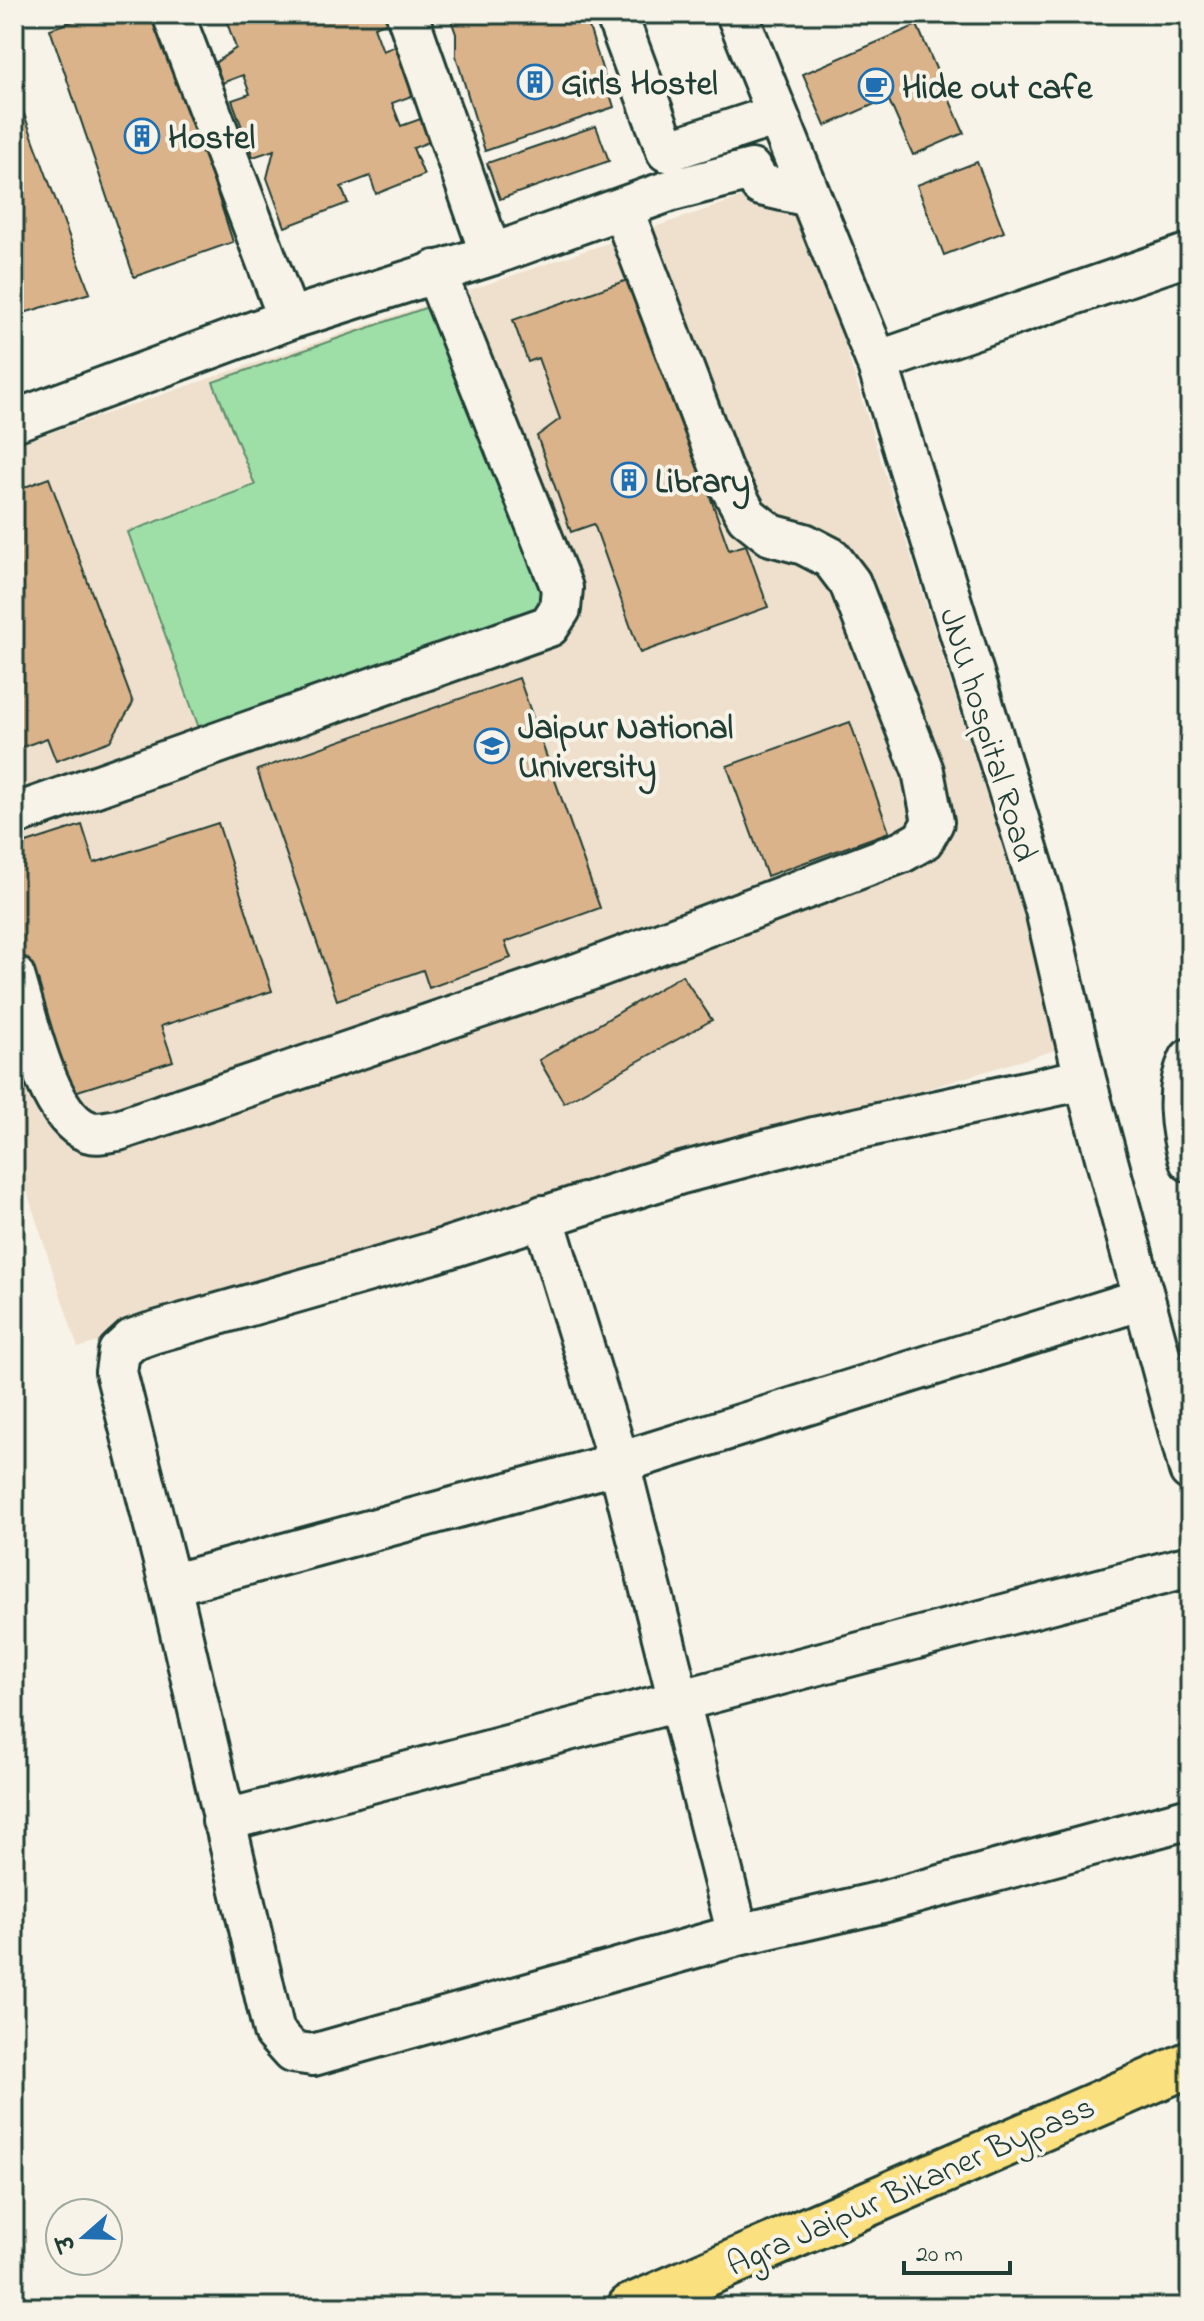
<svg xmlns="http://www.w3.org/2000/svg" width="1204" height="2321" font-family="'Indie Flower','Playpen Sans Deva',sans-serif">
  <rect width="100%" height="100%" fill="#f7f3e8"/>
  <filter id="ink" filterUnits="userSpaceOnUse"><feTurbulence type="fractalNoise" baseFrequency=".0125" numOctaves="2"/><feDisplacementMap in="SourceGraphic" scale="16" xChannelSelector="R" yChannelSelector="G"/><feConvolveMatrix kernelMatrix="1 2 1 2 8 2 1 2 1" color-interpolation-filters="sRGB"/></filter>
  <g filter="url(#ink)">
    <path fill="#eee0cc" d="M793 180 1065 1047 78 1348 14 1152V445Z"/>
    <path fill="#9edfa8" stroke="#5e8e6e" stroke-width="2" d="M445 301 561 609 199 728 128 532 255 485 213 382Z"/>
    <path fill="#dab38b" stroke="#1f3d34" stroke-width="2" d="M93 14H159L233 242 134 277 50 29Z
      M224 14H388L391 21 374 27 383 51 398 45 417 94 392 103 401 126 426 117 434 140 413 148 424 175 376 194 370 176 341 187 348 203 285 227 267 178 274 150 253 157 232 100 250 94 243 75 222 83 215 63 236 48Z
      M449 14H585L614 107 485 151 456 56V34Z
      M917 25 964 133 913 155 888 98 825 126 803 74Z
      M17 95 90 293 14 316V96Z
      M596 126 609 161 500 199 487 163Z
      M977 162 1004 232 944 255 917 185Z
      M633 278 729 550 746 545 768 607 640 653 594 524 571 532 537 436 560 419 538 358 528 362 513 320Z
      M49 478 133 703 110 741 56 761 47 738 14 750V491Z
      M519 678 600 908 505 942 511 958 429 988 423 970 337 1000 257 770Z
      M850 722 889 832 767 876 727 766Z
      M218 823 272 991 161 1026 173 1061 65 1095 14 936V847L82 825 94 863Z
      M682 975 712 1020 564 1103 539 1060Z"/>
    <g fill="none" stroke-linecap="round" stroke-linejoin="round">
      <g stroke="#1f3d34" stroke-width="46">
        <path id="minor" d="M173 14 289 319
          M407 14 491 255
          M616 14 667 151 777 115
          M737 14 877 362 1046 910 1085 1079 1190 1470
          M877 362 1190 254
          M14 421 289 319 491 255 669 191 751 170 761 185 809 196
          M14 815 549 626 560 609 562 588 435 271
          M14 976C27 1016 46 1115 87 1131 96 1135 109 1131 118 1130L578 974 902 852 923 840 933 822 923 771 850 583 831 558 804 544 771 535 747 516 722 471 622 208
          M1190 1059C1175 1089 1180 1129 1190 1161
          M1085 1079 814 1138 678 1174 432 1253 152 1333 132 1340 119 1352 116 1372 170 1585 274 2032 292 2052 313 2055 738 1935 882 1902 1190 1818
          M543 1216 619 1463 738 1935
          M170 1585 619 1463 1143 1299
          M223 1821 1190 1566"/>
      </g>
      <g stroke="#1f3d34" stroke-width="50">
        <path id="major" d="M630 2307 1190 2064"/>
      </g>
      <use href="#minor" stroke="#f7f3e8" stroke-width="40"/>
      <use href="#major" stroke="#fbe080" stroke-width="44"/>
    </g>
  </g>
  <defs>
    <g id="building-ring" transform="scale(1.8)"><circle r="9.5" fill="#f7f3e8" stroke="#1f6fb2" stroke-width="1.5"/><path d="M-4-6H4V6H1V3H-1V6H-4ZM-2.5-4.3h1.7v1.8h-1.7ZM.8-4.3h1.7v1.8H.8ZM-2.5-1h1.7V.8h-1.7ZM.8-1h1.7V.8H.8Z" fill="#1f6fb2"/></g>
    <g id="cafe-ring" transform="scale(1.8)"><circle r="9.5" fill="#f7f3e8" stroke="#1f6fb2" stroke-width="1.5"/><path d="M-5.5-4.5H6V0H3Q3 3.5 0 3.5H-2.5Q-5.5 3.5-5.5 0ZM3-3.2v2h1.7v-2ZM-6 4.5H4V6H-6Z" fill="#1f6fb2"/></g>
    <g id="university-ring" transform="scale(1.8)"><circle r="9.5" fill="#f7f3e8" stroke="#1f6fb2" stroke-width="1.5"/><path d="M0-5L7-2L0 1L-7-2ZM-4 1L0 2.5L4 1V4Q0 6-4 4Z" fill="#1f6fb2"/></g>
  </defs>
  <g fill-rule="evenodd">
    <use href="#building-ring" x="535" y="82"/>
    <use href="#cafe-ring" x="876" y="86"/>
    <use href="#building-ring" x="142" y="136"/>
    <use href="#building-ring" x="629" y="480"/>
    <use href="#university-ring" x="492" y="746"/>
  </g>
  <g text-anchor="middle" stroke-width="8" stroke-linejoin="round" paint-order="stroke">
    <g font-size="34" font-weight="bold" fill="#1f3d34" stroke="#f7f3e8" text-anchor="start">
      <text x="561" y="94">Girls Hostel</text>
      <text x="902" y="98">Hide out cafe</text>
      <text x="168" y="148">Hostel</text>
      <text x="655" y="492">Library</text>
      <text x="518" y="738">Jaipur National<tspan x="518" dy="39">University</tspan></text>
    </g>
    <g font-size="34" fill="#1f3d34" stroke="#f7f3e8">
      <text transform="translate(990 734) rotate(73)" y="12">JNU hospital Road</text>
      <text transform="translate(910 2184) rotate(-24)" y="12">Agra Jaipur Bikaner Bypass</text>
    </g>
  </g>
  <rect width="1204" height="2321" fill="none" stroke="#f7f3e8" stroke-width="48"/>
  <rect x="24" y="24" width="1156" height="2273" fill="none" stroke="#1f3d34" stroke-width="3" filter="url(#ink)"/>
  <g transform="translate(84 2237) rotate(250)"><circle r="38" fill="#f7f3e8" stroke="#a1aaa0" stroke-width="2"/>
  <path d="M0-6L14 30L0 20L-14 30Z" fill="#1f6fb2"/>
  <text y="-12" font-size="22" font-weight="bold" text-anchor="middle" fill="#1f3d34">उ</text>
  </g>
  <path d="M904 2261v12h106v-12" fill="none" stroke="#1f3d34" stroke-width="4"/>
  <text x="916" y="2261" font-size="24" fill="#1f3d34" stroke="#f7f3e8" stroke-width="6" paint-order="stroke">20 m</text>
</svg>
